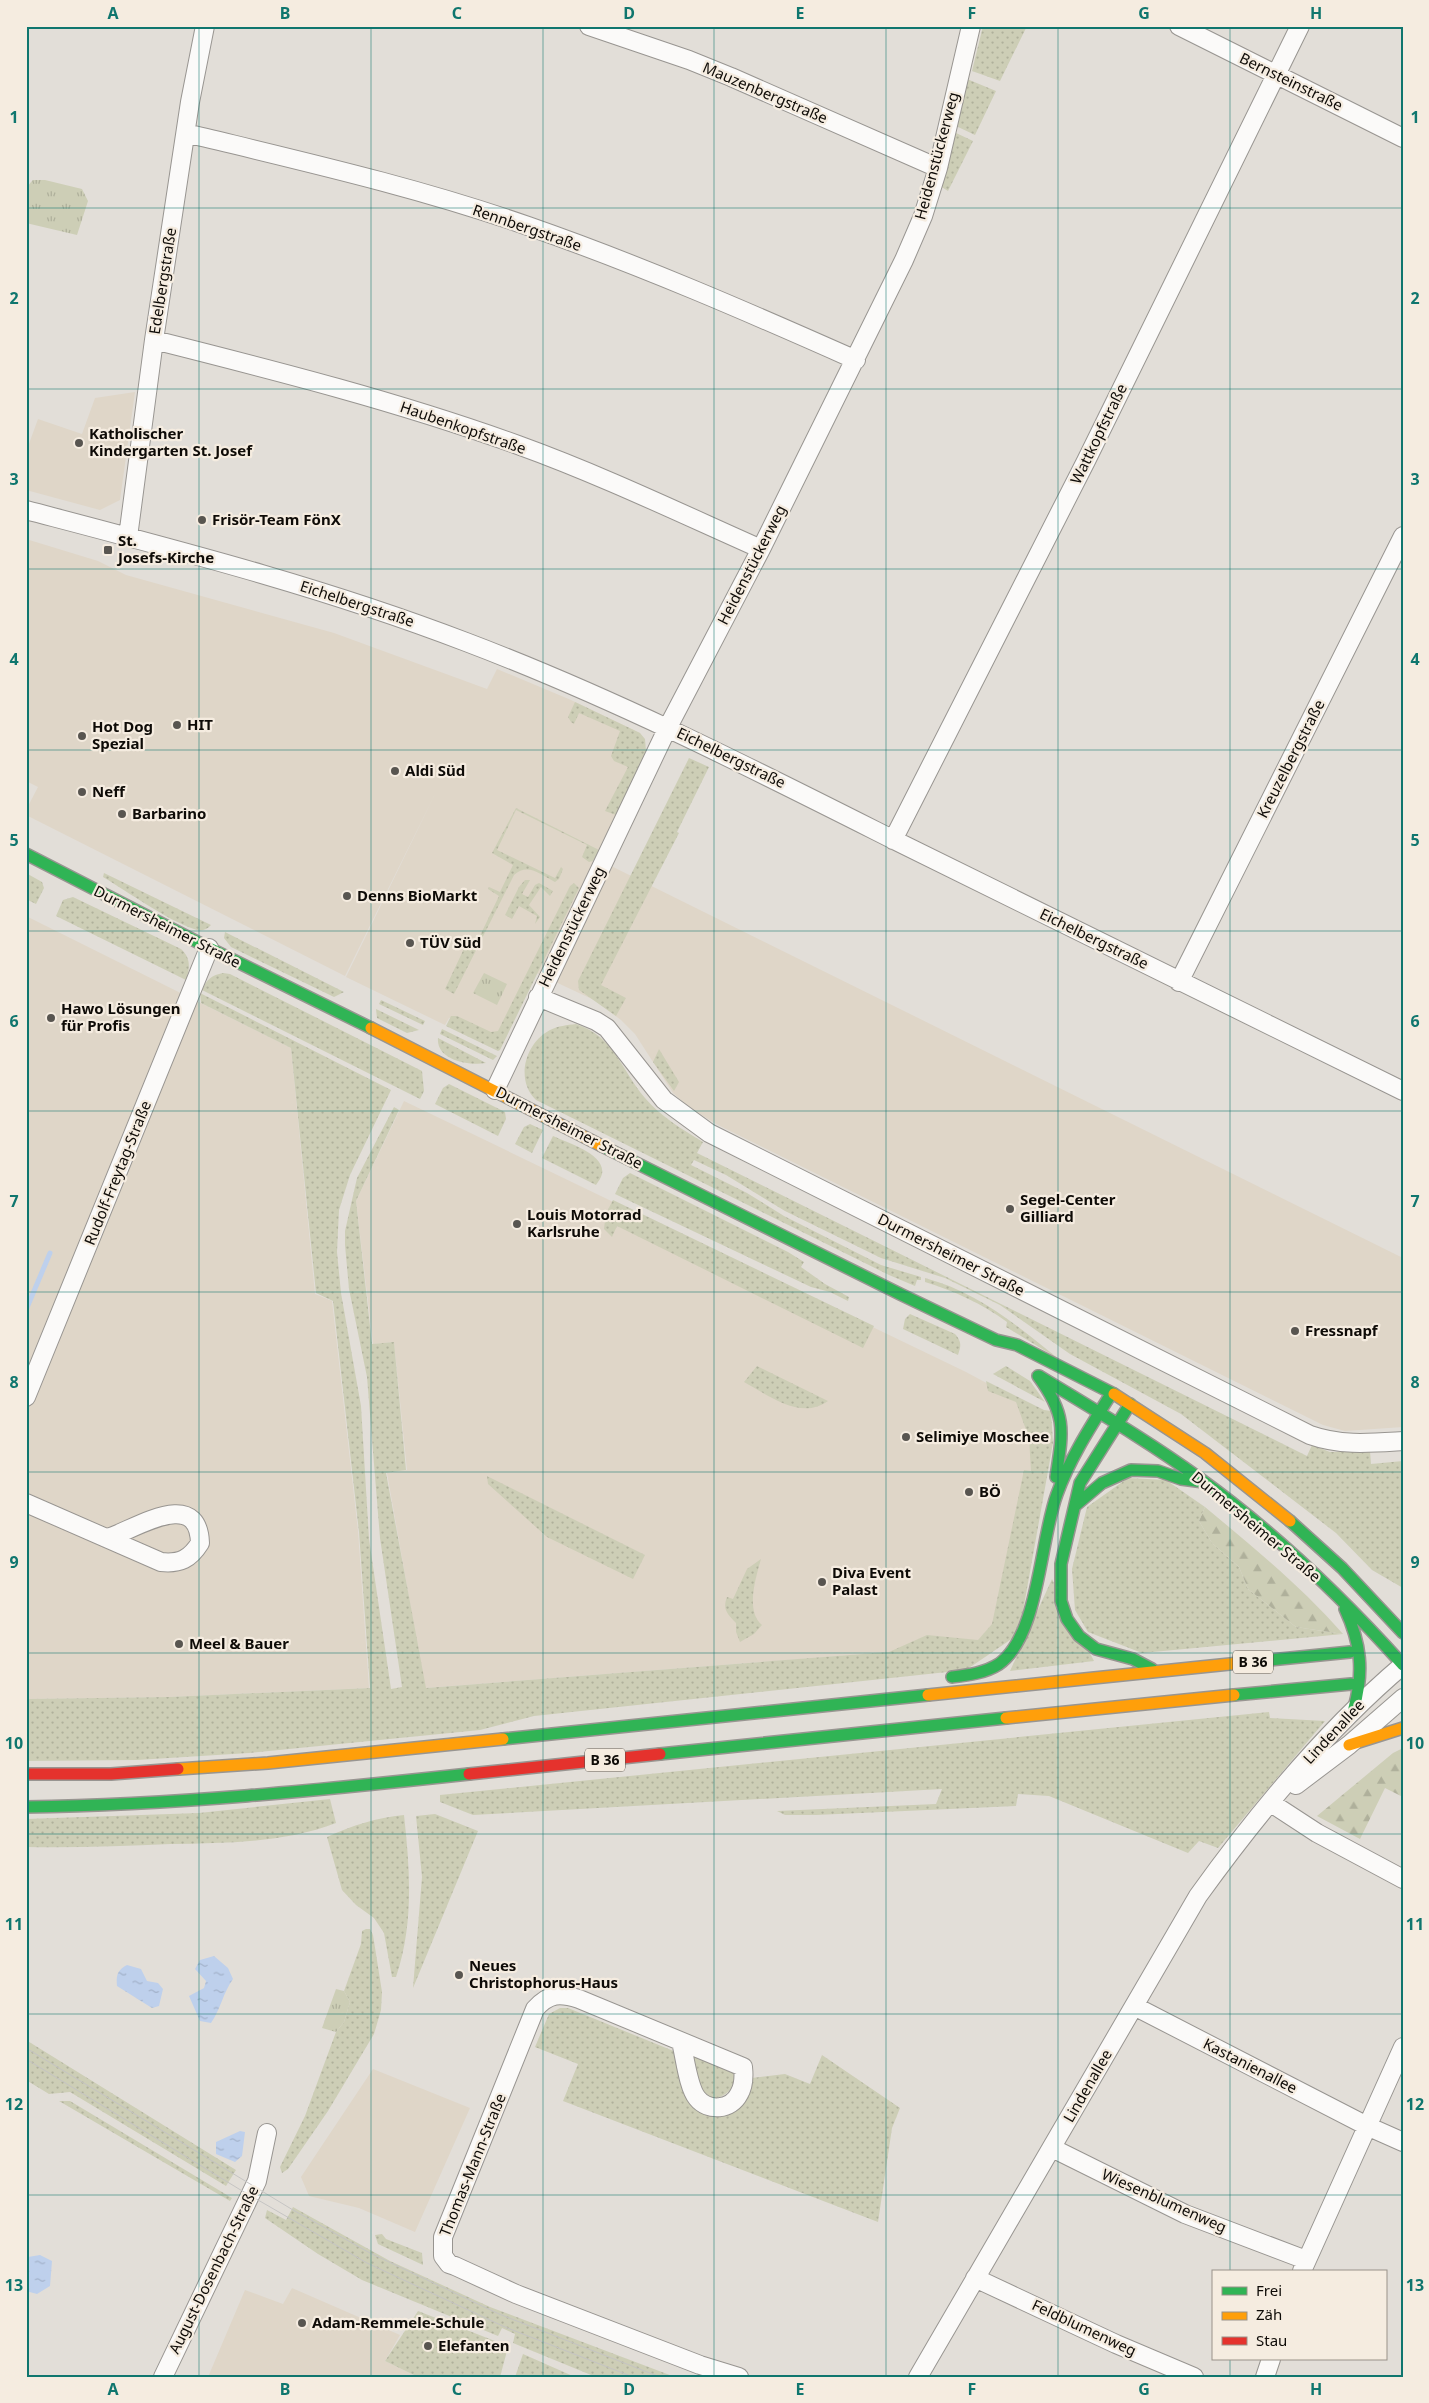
<svg xmlns="http://www.w3.org/2000/svg" width="1429" height="2403" font-family="'Noto Sans',sans-serif">
  <defs>
    <pattern id="grass-dots" width="8" height="8" patternUnits="userSpaceOnUse" patternTransform="scale(1.25)"><rect width="8" height="8" fill="#cdceb6"/><path d="M2 2h.1M6 6h.1" fill="none" stroke="#afb09b" stroke-width="1.8" stroke-linecap="round"/></pattern>
    <pattern id="forest-firs" width="22" height="20" patternUnits="userSpaceOnUse" patternTransform="scale(1.25)"><rect width="22" height="20" fill="#cdceb6"/><path d="M5 1l3.5 6h-7zM16 11l3.5 6h-7z" fill="#afb09b"/></pattern>
    <pattern id="park-tufts" width="24" height="20" patternUnits="userSpaceOnUse" patternTransform="scale(1.25)"><rect width="24" height="20" fill="#cdceb6"/><path d="M3 7l-1-3M5 7V3M7 7l1-3M15 17l-1-3M17 17v-4M19 17l1-3" fill="none" stroke="#afb09b"/></pattern>
    <pattern id="water-ripples" width="26" height="14" patternUnits="userSpaceOnUse" patternTransform="scale(1.25)"><rect width="26" height="14" fill="#bed0ec"/><path d="M2 4q2-2 4 0t4 0M15 11q2-2 4 0t4 0" fill="none" stroke="#a2b1c9"/></pattern>
  </defs>
  <rect width="100%" height="100%" fill="#e2ded8"/>
  <path fill="#dfd6c8" d="M135 392 120 500 100 510 26 490V452L38 419 82 434 95 398Z
    M26 539 98 561 126 575 334 633 487 689 497 669 571 700 640 733 646 751 595 858 1403 1258V1427L1345 1431 1323 1425 716 1124 689 1107 673 1093 635 1034 621 1020 594 1000 530 970 497 1036 457 1017 449 1018 445 1025 346 977 436 792 345 976 26 815V810L38 787 26 781Z
    M26 916 291 1048 315 1294 332 1301 358 1531 369 1688 169 1697 26 1699Z
    M404 1101 966 1372 1018 1400 1044 1423 996 1626 981 1645 425 1688 387 1473 407 1470 394 1342 373 1344 356 1201Z
    M373 2069 470 2108 415 2232 359 2208 309 2196 301 2177Z
    M292 2288 400 2335 385 2361 418 2377H208L245 2290 283 2304Z"/>
  <path fill="url(#grass-dots)" d="M983 26H1027L1000 81 972 71Z
    M967 79 996 91 975 135 956 126Z
    M954 132 973 141 948 191 940 186Z
    M575 702 640 733 645 739 646 751 616 815 605 811 628 767 614 761 611 756 620 731 579 713 574 724 571 722 568 717Z
    M689 758 709 767 677 832 679 833 601 985 626 998 616 1016 579 990 578 981Z
    M516 808 599 850 593 861 589 862 582 857 587 845 516 810 497 850 555 878 561 867 563 869 559 879 555 882C541 875 528 862 514 875L454 994 445 989 469 938 477 942 499 896 488 889 489 887 500 892 513 865 492 853Z
    M26 873 42 882 44 888 36 904 26 899Z
    M104 873 211 925C207 930 200 932 194 929 165 919 130 893 103 877Z
    M525 880H530L522 894 528 897 535 885 539 883 553 891 550 896 541 887 529 905 540 917 535 924 537 916 519 906 512 919 505 915 519 887Z
    M574 883 579 888 500 1050 498 1051 446 1026 451 1016H457L491 1032 498 1031 570 886Z
    M73 897 181 949C191 958 190 968 186 980L56 916 63 900Z
    M225 932 344 992 334 997 231 947 224 938Z
    M223 973 230 974 422 1071 424 1091 420 1099 202 990C206 980 212 975 223 973Z
    M200 993 391 1090 350 1175 339 1210 337 1252 341 1293 361 1406 369 1539 391 1689 402 1687 380 1538 367 1377 349 1289 345 1245V1231L357 1178 394 1107 399 1110 356 1201 372 1344 394 1342 406 1470 386 1473 426 1688 889 1652 927 1635 978 1640 992 1624 1024 1470 1031 1471 1029 1438 1016 1402 988 1391 986 1381 1044 1410 1051 1411 1053 1443 1023 1611 1013 1638 966 1670 534 1716 480 1730 249 1753 137 1760 26 1761V1699L169 1697 370 1688 359 1532 333 1301 316 1293 291 1048 201 1003Z
    M381 1000 425 1021 423 1025 379 1004Z
    M376 1009 419 1030 407 1033 377 1018Z
    M576 1024C615 1037 621 1070 645 1098 661 1117 682 1129 703 1142L697 1153 1307 1456 1312 1445 1330 1452 1370 1451 1371 1464 1403 1461V1588L1372 1570 1336 1533 1181 1414 1070 1354 1000 1305 945 1278 881 1258 785 1211 726 1175 694 1160 691 1165 747 1193 784 1216 881 1265 921 1277V1280H917L915 1286 889 1275 536 1100C515 1080 525 1043 550 1030 558 1026 567 1025 576 1024Z
    M442 1029 497 1056 493 1060 440 1034Z
    M438 1038 486 1063C469 1066 436 1060 438 1038Z
    M659 1049 679 1082 674 1091 653 1062Z
    M449 1084 505 1112 506 1119 498 1136 435 1104 443 1088Z
    M530 1124 543 1130 532 1153 515 1144 524 1127Z
    M553 1136C568 1143 606 1154 602 1174 601 1178 598 1182 596 1185L542 1158Z
    M630 1173 788 1252 804 1262 801 1267 825 1284 849 1297 848 1301 830 1292 811 1287 615 1194 623 1178Z
    M613 1200 874 1326 863 1348 617 1226 612 1237 604 1229 605 1220 603 1219Z
    M925 1278C978 1292 1019 1327 1060 1360L1006 1327 1007 1322C983 1304 954 1291 925 1282Z
    M910 1314 955 1334C962 1342 961 1346 958 1355L903 1329 905 1319Z
    M757 1366 828 1401C801 1421 768 1395 744 1382Z
    M1006 1366 1030 1381 1045 1402 993 1374Z
    M487 1476 645 1555 633 1579 547 1537 488 1484Z
    M1128 1478 1166 1480 1205 1507 1199 1521 1212 1543 1239 1567 1248 1589 1296 1627 1343 1634 1142 1653 1088 1632 1075 1610 1072 1569 1087 1507Z
    M761 1559C756 1577 745 1611 762 1625L754 1634 740 1642 736 1632V1623C728 1614 722 1610 727 1597L733 1599 747 1569Z
    M1052 1579 1094 1661 1010 1671Z
    M1269 1712 1270 1718 1325 1721 1218 1848 1199 1841 1188 1853 1049 1796 1018 1794 1016 1806 816 1815H785L777 1811 936 1804 942 1789 473 1815 440 1802V1795Z
    M330 1799 336 1823C284 1843 226 1843 171 1844 123 1846 75 1848 26 1847V1819L199 1813Z
    M435 1814 478 1831 413 1988 422 1877 416 1816Z
    M404 1815C410 1870 414 1924 396 1977H392L384 1933 374 1918 356 1905 342 1890 327 1837C353 1825 376 1818 404 1815Z
    M366 1929H370L373 1935 382 1992 381 2010 374 2034 328 2111 288 2169 282 2173 280 2167 305 2116 336 2032 344 2022 350 2002 344 1991 361 1944 362 1931Z
    M560 2008H568L676 2052 712 2114 752 2078 785 2074 810 2084 822 2055 900 2108 892 2128 878 2222 563 2101 578 2064 535 2047 549 2014Z
    M26 2040 236 2170 226 2186 70 2092 49 2094 26 2080Z
    M692 2055 732 2069C739 2085 729 2095 714 2099L702 2091Z
    M59 2101H70L232 2198 230 2201Z
    M293 2207 390 2261 490 2307 675 2377H596L513 2343 515 2334 502 2328 498 2336 362 2280 318 2254 265 2218 267 2210 286 2220Z
    M382 2234 386 2239 422 2253 423 2265 378 2244 375 2235Z
    M418 2311 500 2343 507 2351 500 2377H418L385 2361Z
    M523 2354 575 2377H515Z"/>
  <path fill="url(#forest-firs)" d="M1205 1507C1253 1547 1302 1587 1343 1634L1296 1627 1248 1589 1239 1567 1212 1543 1199 1521Z
    M1403 1748V1797L1385 1788 1360 1839 1317 1816 1393 1753Z"/>
  <path fill="url(#park-tufts)" d="M33 180H45L82 189 88 201 77 235 26 223C26 210 22 189 33 180Z
    M484 973 507 984 497 1005 473 993Z
    M336 1989 344 1991 350 2002 344 2022 336 2032 322 2028Z"/>
  <path fill="url(#water-ripples)" d="M214 1956 228 1968 233 1979C223 1993 221 2008 211 2023L200 2021 189 1996 204 1988 206 1981 195 1969 200 1960Z
    M127 1965 141 1969 147 1981 158 1983 163 1989 159 2006 152 2008 117 1986C116 1976 117 1970 127 1965Z
    M240 2131 245 2132 242 2156 235 2162 216 2154V2142Z
    M40 2255 52 2261 50 2286 37 2294 26 2291V2260L28 2257Z"/>
  <g fill="none" stroke-linecap="round" stroke-linejoin="round">
    <path stroke="#bed0ec" stroke-width="5" d="M26 1310 50 1253"/>
    <g stroke="#989591" stroke-width="20">
      <path id="street" d="M589 26 689 60 731 77 938 168
        M1179 26 1403 138
        M186 133C301 161 417 187 528 226 640 265 748 312 856 360
        M154 340C277 371 399 402 518 445 601 475 680 513 761 549
        M26 510C174 549 323 587 466 642 614 698 755 770 896 841 1065 925 1234 1009 1403 1091
        M128 537 154 340 190 102 205 26
        M893 840 1086 461 1300 26
        M1179 982 1403 536
        M538 997 596 1021 607 1028 664 1100 709 1133 1310 1435C1341 1446 1371 1443 1403 1441
        M495 1090 668 727 761 549 904 260 923 216 938 168 971 26
        M26 1397 209 948
        M26 1503 161 1562C180 1564 190 1559 200 1543 198 1487 137 1528 108 1538
        M1296 1785 1349 1745 1403 1698
        M1271 1803 1317 1833 1403 1879
        M1134 2006 1367 2126 1403 2142
        M681 2042C685 2057 688 2087 697 2098 708 2112 731 2110 739 2094 744 2086 744 2076 743 2067L579 1999C560 1993 549 1993 535 2009L443 2237V2256L449 2264 455 2266 516 2294 700 2365 739 2377
        M1052 2148 1185 2214 1306 2260
        M1302 2271 1403 2047
        M975 2278 1116 2344 1194 2377
        M163 2377 257 2181 267 2133
        M918 2377 1198 1896C1257 1814 1325 1731 1403 1665
        M1265 2377 1271 2359"/>
    </g>
    <g stroke="#989591" stroke-width="14">
      <path id="fast" d="M26 854 209 948 371 1028
        M602 1146 900 1294 996 1340 1017 1345 1114 1394
        M1038 1376C1067 1415 1063 1431 1056 1477
        M1039 1376C1093 1409 1148 1441 1199 1478 1274 1532 1341 1596 1403 1665
        M1130 1404 1080 1483 1061 1564V1601L1067 1619 1079 1636 1096 1649 1133 1659 1152 1669
        M1076 1505 1102 1483 1131 1470 1158 1471 1181 1479 1204 1482
        M1290 1521 1342 1568 1403 1633
        M1345 1609C1361 1643 1364 1672 1354 1708
        M1259 1661 1350 1652
        M952 1677C968 1675 985 1673 999 1664 1039 1636 1040 1539 1057 1494 1070 1458 1091 1426 1111 1394
        M1234 1695 1351 1684
        M503 1739 928 1695
        M660 1754 1006 1718
        M26 1807C174 1805 322 1790 469 1774"/>
    </g>
    <g stroke="#989591" stroke-width="14">
      <path id="slow" d="M371 1028 602 1146
        M1114 1394 1205 1453 1290 1521
        M928 1695 1259 1661
        M1006 1718 1234 1695
        M1349 1745 1403 1728
        M178 1769 268 1763 503 1739"/>
    </g>
    <g stroke="#989591" stroke-width="14">
      <path id="jam" d="M26 1774H111L178 1769
        M469 1774 660 1754"/>
    </g>
    <use href="#street" stroke="#fbfaf9" stroke-width="18"/>
    <use href="#fast" stroke="#30b455" stroke-width="11"/>
    <use href="#slow" stroke="#ff9f0a" stroke-width="11"/>
    <use href="#jam" stroke="#e5322d" stroke-width="11"/>
    <path stroke="#c5c4c3" stroke-width="1" d="M26 2048 293 2210 370 2253 499 2314 660 2377
      M26 2059 239 2189 367 2263 505 2327 633 2377"/>
  </g>
  <path fill="none" stroke="#0f766e" stroke-width="1" stroke-opacity="0.55" d="M199 26V2377M371 26V2377M543 26V2377M714 26V2377M886 26V2377M1058 26V2377M1230 26V2272M26 208H1403M26 389H1403M26 569H1403M26 750H1403M26 931H1403M26 1111H1403M26 1292H1403M26 1472H1403M26 1653H1403M26 1834H1403M26 2014H1403M26 2195H1403M1230 2359V2377"/>
  <g fill="#585550" stroke="#f5ece0" stroke-width="2">
    <circle cx="79" cy="443" r="5"/>
    <circle cx="202" cy="520" r="5"/>
    <rect x="103" y="545" width="10" height="10" rx="2.5"/>
    <circle cx="177" cy="725" r="5"/>
    <circle cx="82" cy="736" r="5"/>
    <circle cx="395" cy="771" r="5"/>
    <circle cx="82" cy="792" r="5"/>
    <circle cx="122" cy="814" r="5"/>
    <circle cx="347" cy="896" r="5"/>
    <circle cx="410" cy="943" r="5"/>
    <circle cx="51" cy="1018" r="5"/>
    <circle cx="1010" cy="1209" r="5"/>
    <circle cx="517" cy="1224" r="5"/>
    <circle cx="1295" cy="1331" r="5"/>
    <circle cx="906" cy="1437" r="5"/>
    <circle cx="969" cy="1492" r="5"/>
    <circle cx="822" cy="1582" r="5"/>
    <circle cx="179" cy="1644" r="5"/>
    <circle cx="459" cy="1975" r="5"/>
    <circle cx="302" cy="2323" r="5"/>
    <circle cx="428" cy="2346" r="5"/>
  </g>
  <g text-anchor="middle" stroke-width="4.5" stroke-linejoin="round" paint-order="stroke">
    <g fill="#f5ece0" stroke="#534e48" stroke-width="1">
      <rect x="1233" y="1650.5" width="40" height="23" rx="4"/>
      <rect x="585" y="1748.5" width="40" height="23" rx="4"/>
    </g>
    <g font-size="14" font-weight="bold" fill="#0e0b07">
      <text x="1253" y="1667">B 36</text>
      <text x="605" y="1765">B 36</text>
    </g>
    <g font-size="15" fill="#0e0b07" stroke="#f5ece0">
      <text transform="translate(1291 82) rotate(26)" y="5">Bernsteinstraße</text>
      <text transform="translate(765 93) rotate(23)" y="5">Mauzenbergstraße</text>
      <text transform="translate(937 156) rotate(-75)" y="5">Heidenstückerweg</text>
      <text transform="translate(527 228) rotate(19)" y="5">Rennbergstraße</text>
      <text transform="translate(163 281) rotate(-81)" y="5">Edelbergstraße</text>
      <text transform="translate(463 428) rotate(19)" y="5">Haubenkopfstraße</text>
      <text transform="translate(1099 434) rotate(-64)" y="5">Wattkopfstraße</text>
      <text transform="translate(752 565) rotate(-63)" y="5">Heidenstückerweg</text>
      <text transform="translate(357 604) rotate(18)" y="5">Eichelbergstraße</text>
      <text transform="translate(731 758) rotate(26)" y="5">Eichelbergstraße</text>
      <text transform="translate(1291 759) rotate(-63)" y="5">Kreuzelbergstraße</text>
      <text transform="translate(167 927) rotate(27)" y="5">Durmersheimer Straße</text>
      <text transform="translate(572 927) rotate(-64)" y="5">Heidenstückerweg</text>
      <text transform="translate(1094 939) rotate(26)" y="5">Eichelbergstraße</text>
      <text transform="translate(569 1128) rotate(27)" y="5">Durmersheimer Straße</text>
      <text transform="translate(118 1173) rotate(-68)" y="5">Rudolf-Freytag-Straße</text>
      <text transform="translate(951 1255) rotate(27)" y="5">Durmersheimer Straße</text>
      <text transform="translate(1256 1527) rotate(40)" y="5">Durmersheimer Straße</text>
      <text transform="translate(1334 1732) rotate(-47)" y="5">Lindenallee</text>
      <text transform="translate(1250 2066) rotate(27)" y="5">Kastanienallee</text>
      <text transform="translate(1088 2086) rotate(-60)" y="5">Lindenallee</text>
      <text transform="translate(473 2165) rotate(-68)" y="5">Thomas-Mann-Straße</text>
      <text transform="translate(1164 2201) rotate(24)" y="5">Wiesenblumenweg</text>
      <text transform="translate(214 2270) rotate(-64)" y="5">August-Dosenbach-Straße</text>
      <text transform="translate(1084 2328) rotate(25)" y="5">Feldblumenweg</text>
    </g>
    <g font-size="15" font-weight="bold" fill="#0e0b07" stroke="#f5ece0" text-anchor="start">
      <text x="89" y="439">Katholischer<tspan x="89" dy="17">Kindergarten St. Josef</tspan></text>
      <text x="212" y="525">Frisör-Team FönX</text>
      <text x="118" y="546">St.<tspan x="118" dy="17">Josefs-Kirche</tspan></text>
      <text x="187" y="730">HIT</text>
      <text x="92" y="732">Hot Dog<tspan x="92" dy="17">Spezial</tspan></text>
      <text x="405" y="776">Aldi Süd</text>
      <text x="92" y="797">Neff</text>
      <text x="132" y="819">Barbarino</text>
      <text x="357" y="901">Denns BioMarkt</text>
      <text x="420" y="948">TÜV Süd</text>
      <text x="61" y="1014">Hawo Lösungen<tspan x="61" dy="17">für Profis</tspan></text>
      <text x="1020" y="1205">Segel-Center<tspan x="1020" dy="17">Gilliard</tspan></text>
      <text x="527" y="1220">Louis Motorrad<tspan x="527" dy="17">Karlsruhe</tspan></text>
      <text x="1305" y="1336">Fressnapf</text>
      <text x="916" y="1442">Selimiye Moschee</text>
      <text x="979" y="1497">BÖ</text>
      <text x="832" y="1578">Diva Event<tspan x="832" dy="17">Palast</tspan></text>
      <text x="189" y="1649">Meel &amp; Bauer</text>
      <text x="469" y="1971">Neues<tspan x="469" dy="17">Christophorus-Haus</tspan></text>
      <text x="312" y="2328">Adam-Remmele-Schule</text>
      <text x="438" y="2351">Elefanten</text>
    </g>
  </g>
  <rect width="1429" height="2403" fill="none" stroke="#f5ece0" stroke-width="55"/>
  <rect x="1212" y="2270" width="175" height="90" fill="#f5ece0" stroke="#999289"/>
  <rect x="1222" y="2287" width="25" height="8" fill="#30b455" stroke="#999289"/>
  <text x="1256" y="2296" font-size="15" fill="#0e0b07">Frei</text>
  <rect x="1222" y="2312" width="25" height="8" fill="#ff9f0a" stroke="#999289"/>
  <text x="1256" y="2320" font-size="15" fill="#0e0b07">Zäh</text>
  <rect x="1222" y="2337" width="25" height="8" fill="#e5322d" stroke="#999289"/>
  <text x="1256" y="2346" font-size="15" fill="#0e0b07">Stau</text>
  <rect x="28" y="28" width="1374" height="2348" fill="none" stroke="#0f766e" stroke-width="2"/>
  <g font-size="16" text-anchor="middle" font-weight="bold" fill="#0f766e">
    <text x="113" y="19">A</text>
    <text x="285" y="19">B</text>
    <text x="457" y="19">C</text>
    <text x="629" y="19">D</text>
    <text x="800" y="19">E</text>
    <text x="972" y="19">F</text>
    <text x="1144" y="19">G</text>
    <text x="1316" y="19">H</text>
    <text x="14" y="123">1</text>
    <text x="1415" y="123">1</text>
    <text x="14" y="304">2</text>
    <text x="1415" y="304">2</text>
    <text x="14" y="485">3</text>
    <text x="1415" y="485">3</text>
    <text x="14" y="665">4</text>
    <text x="1415" y="665">4</text>
    <text x="14" y="846">5</text>
    <text x="1415" y="846">5</text>
    <text x="14" y="1027">6</text>
    <text x="1415" y="1027">6</text>
    <text x="14" y="1207">7</text>
    <text x="1415" y="1207">7</text>
    <text x="14" y="1388">8</text>
    <text x="1415" y="1388">8</text>
    <text x="14" y="1568">9</text>
    <text x="1415" y="1568">9</text>
    <text x="14" y="1749">10</text>
    <text x="1415" y="1749">10</text>
    <text x="14" y="1930">11</text>
    <text x="1415" y="1930">11</text>
    <text x="14" y="2110">12</text>
    <text x="1415" y="2110">12</text>
    <text x="14" y="2291">13</text>
    <text x="1415" y="2291">13</text>
    <text x="113" y="2395">A</text>
    <text x="285" y="2395">B</text>
    <text x="457" y="2395">C</text>
    <text x="629" y="2395">D</text>
    <text x="800" y="2395">E</text>
    <text x="972" y="2395">F</text>
    <text x="1144" y="2395">G</text>
    <text x="1316" y="2395">H</text>
  </g>
</svg>
